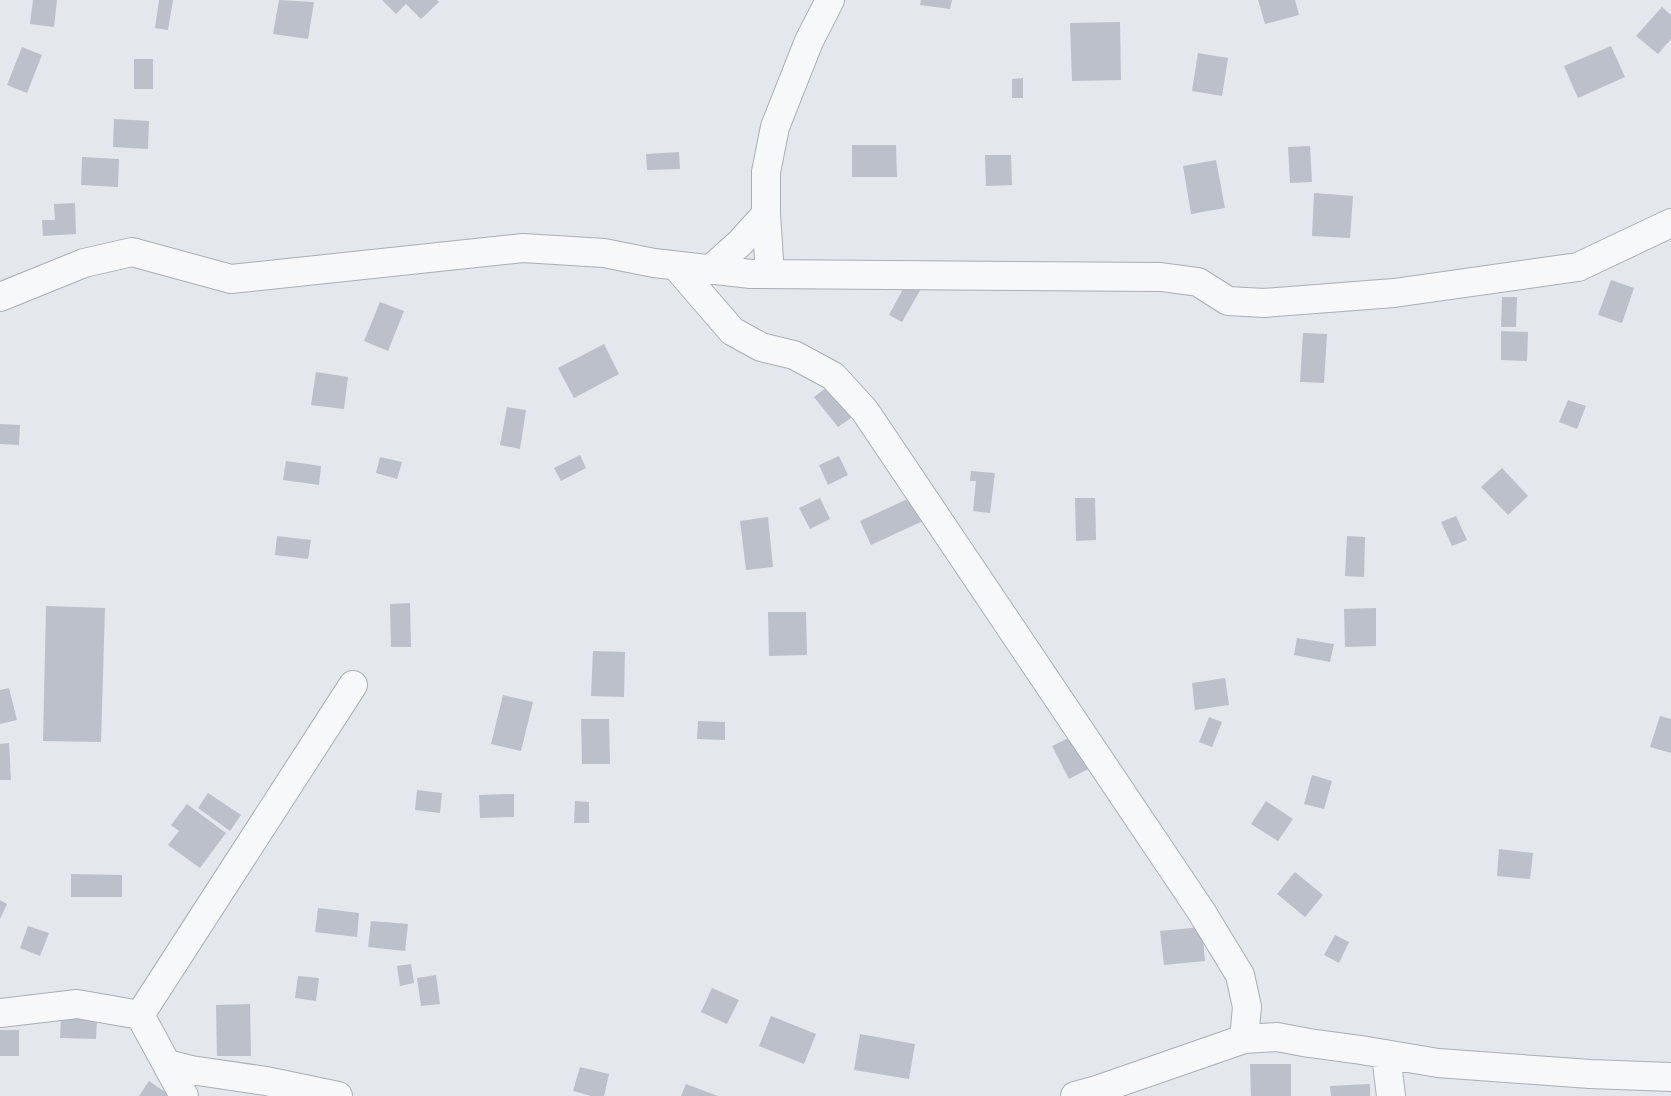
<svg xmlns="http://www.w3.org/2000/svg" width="1671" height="1096" font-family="Commissioner,sans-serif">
  <rect width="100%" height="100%" fill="#e4e7ec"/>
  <path fill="#bbc0ca" d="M33 0H57L54 27 30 24Z
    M159 0H173L168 30 155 28Z
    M279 0 314 2 308 39 273 34Z
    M382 0H437L439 2 421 19 406 4 396 14Z
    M921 0H952L950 9 920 5Z
    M1258 0H1295L1299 15 1265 24Z
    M1662 7 1671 15V39L1658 54 1636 36Z
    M1120 22 1121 80 1072 81 1070 23Z
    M1611 46 1625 77 1578 98 1564 66Z
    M22 47 42 55 27 93 7 85Z
    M1198 53 1228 58 1222 96 1192 91Z
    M134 59H153V89H134Z
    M1023 78V98H1012V79Z
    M114 119 149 121 148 149 113 147Z
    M852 145H896L897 177H852Z
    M1310 146 1312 182 1290 183 1288 147Z
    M679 152 680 169 647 170 646 154Z
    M985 155H1011L1012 185 986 186Z
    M82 157 119 159 118 187 81 185Z
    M1216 160 1225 208 1191 214 1183 166Z
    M1314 193 1353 196 1350 238 1312 236Z
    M75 203 76 234 43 236 42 220H55L54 204Z
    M908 280 922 287 902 322 889 315Z
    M1611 280 1634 288 1622 323 1598 315Z
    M1502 297H1517L1516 327H1501Z
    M380 302 404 311 388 351 364 341Z
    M1501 331 1528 332 1527 361 1501 360Z
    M1303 333 1327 334 1324 383 1300 382Z
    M604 344 619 374 574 398 558 368Z
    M316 372 348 377 344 409 311 405Z
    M831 384 855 415 838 427 814 397Z
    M1568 400 1586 406 1577 429 1559 422Z
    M507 407 526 410 520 449 500 445Z
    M0 424 20 425 19 445 0 444Z
    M580 455 586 468 561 481 554 468Z
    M839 456 848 475 828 485 819 465Z
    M380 457 402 462 397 479 376 473Z
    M286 461 321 466 319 485 283 480Z
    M1502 468 1528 496 1508 515 1481 487Z
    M971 471 995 473 990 513 973 511 976 481H970Z
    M914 496 925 520 871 545 860 521Z
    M820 498 830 519 810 529 799 508Z
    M1075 498H1095L1096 540 1076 541Z
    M1456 516 1467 540 1452 546 1441 522Z
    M768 517 773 567 746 570 740 521Z
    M277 536 311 540 308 559 275 555Z
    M1347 536 1365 537 1364 577 1345 576Z
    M410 603 411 647H391L390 604Z
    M46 606 105 608 101 742 43 741Z
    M1376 608V646L1345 647 1344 609Z
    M768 612H806L807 655 769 656Z
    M1297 638 1334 644 1330 662 1294 655Z
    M593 651 625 652 624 697 591 696Z
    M1225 678 1229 705 1195 710 1192 683Z
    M9 688 17 720 0 724V690Z
    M503 695 533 702 521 751 491 744Z
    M1660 716 1671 719V753L1650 747Z
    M1209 717 1222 722 1212 747 1199 742Z
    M581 719H609L610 764H582Z
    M698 721 725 722V740L697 739Z
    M1077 734 1094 766 1069 779 1052 746Z
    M9 743 11 780H0V744Z
    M1312 775 1332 781 1324 809 1304 804Z
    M417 790 442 793 440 813 415 810Z
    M208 793 241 815 230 831 198 808Z
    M514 794V817L480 818 479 795Z
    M575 801 589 802V823H574Z
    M1266 801 1293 819 1278 841 1251 824Z
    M187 804 226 833 200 868 168 845 179 831 171 825Z
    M1499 849 1533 853 1530 879 1497 876Z
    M1295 872 1323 895 1305 917 1277 894Z
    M71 874 122 875V897H71Z
    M0 900 7 904 0 919Z
    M318 908 359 913 357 937 315 932Z
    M371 921 408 924 405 951 368 947Z
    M28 926 49 933 40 956 20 948Z
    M1202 927 1205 961 1164 965 1160 931Z
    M1335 935 1349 942 1339 963 1324 955Z
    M411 964 414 983 400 986 397 966Z
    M436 975 440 1004 421 1006 417 978Z
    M298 976 319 978 316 1001 295 998Z
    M712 988 739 1000 727 1024 701 1012Z
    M250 1004 251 1056H217L216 1005Z
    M771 1016 816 1034 804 1064 759 1046Z
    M61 1018 97 1019 96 1039 60 1038Z
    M0 1030H19V1056H0Z
    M860 1034 915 1044 909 1079 854 1070Z
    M1250 1064H1291V1096H1251Z
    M580 1067 609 1074 604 1096H591L573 1091Z
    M149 1081 171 1096H139Z
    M686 1084 718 1096H681Z
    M1370 1084V1096H1331L1330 1086Z"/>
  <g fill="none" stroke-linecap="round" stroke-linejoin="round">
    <g stroke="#a9aeb7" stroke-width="30">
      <path id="minor" d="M676 266 732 331 761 347 794 355 833 376 865 411 1201 911 1240 975 1247 1007 1244 1039
        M710 270 740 243 766 214
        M770 274 766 214V172L775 127 809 41 830 0
        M0 297 84 263 132 252 231 279 523 248 604 253 654 263 751 274 1161 277 1198 282 1228 301 1264 303 1394 293 1578 267 1671 223
        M0 1013 77 1004 140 1015
        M1386 1055 1391 1096
        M168 1064 191 1070 266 1081 338 1096
        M184 1096 140 1015 353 685
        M1075 1096 1097 1090 1244 1039 1277 1037 1309 1043 1361 1050 1438 1063 1590 1074 1671 1077"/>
    </g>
    <use href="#minor" stroke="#f7f8fa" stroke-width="28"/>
  </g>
</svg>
